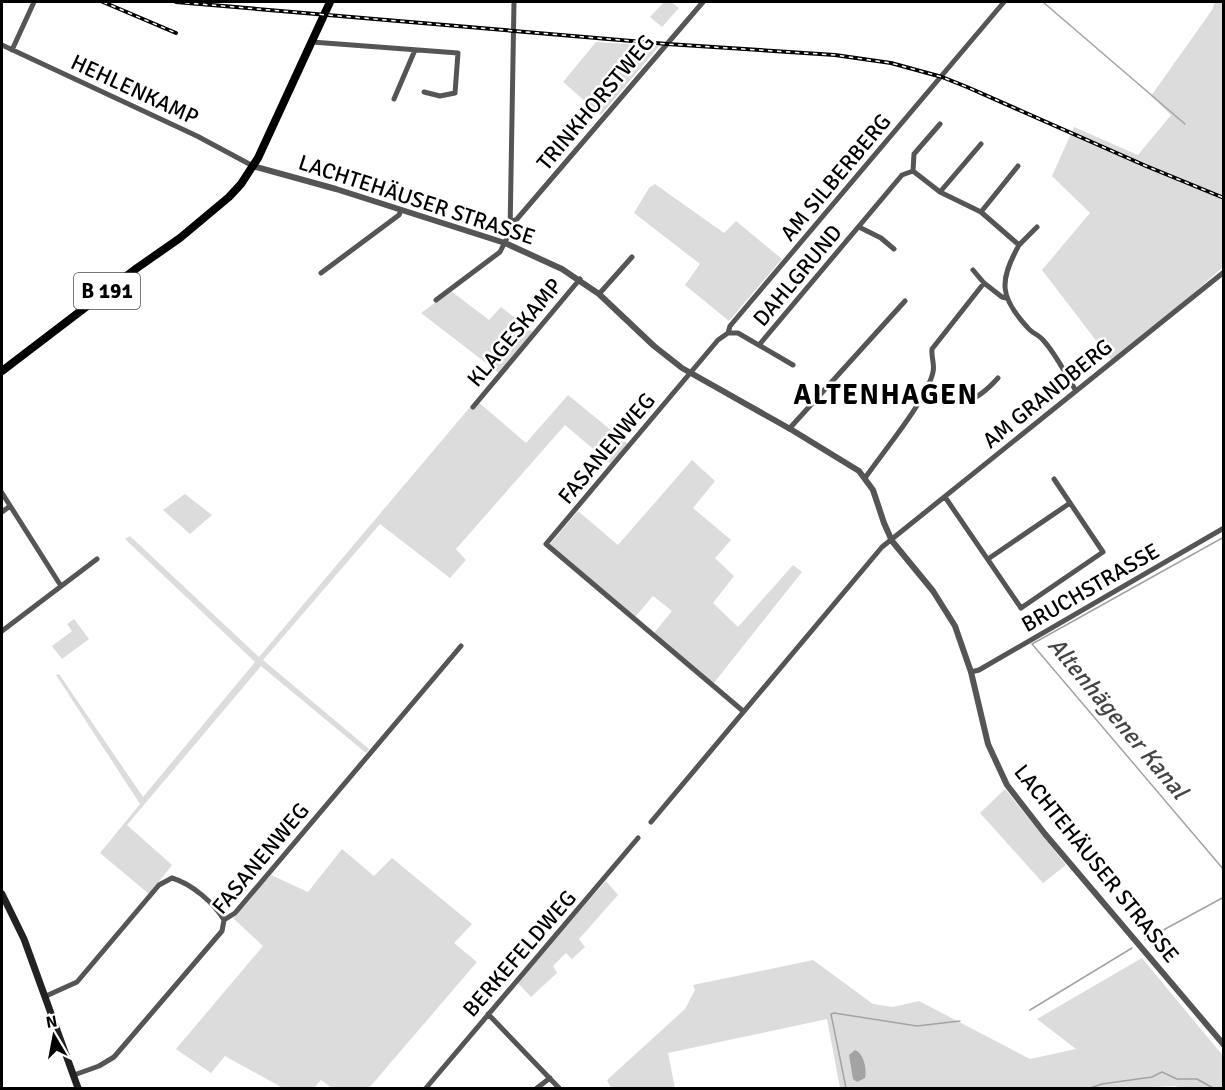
<svg xmlns="http://www.w3.org/2000/svg" width="1225" height="1090" font-family="Signika,sans-serif">
  <rect width="100%" height="100%" fill="#fff"/>
  <path fill="#dcdcdc" d="M664 2H671L679 8 662 27 650 17Z
    M1215 2H1223V267L1114 364 1042 270 1090 213 1052 176 1074 127 1138 155 1171 115 1151 96 1212 10Z
    M596 42 659 46 601 115 563 82Z
    M655 184 724 233 736 221 782 259 729 321 685 285 700 264 634 213 649 188Z
    M451 291 489 320 501 307 533 332 499 373 421 313Z
    M568 395 628 444 611 464 565 425 456 549 466 560 450 578 380 524 263 660 369 749 366 753 261 666 127 825 172 865 149 894 100 853 140 804 56 675 59 674 143 797 255 662 125 539 130 536 259 657 476 400 526 443Z
    M692 460 715 481 693 508 731 540 715 558 734 576 713 603 738 627 793 565 802 572 713 684 654 633 672 611 653 596 635 617 550 544 578 511 618 545Z
    M185 494 212 515 190 534 163 510Z
    M74 619 89 639 62 659 52 646 72 631 67 624Z
    M1005 789 1066 865 1043 883 980 813Z
    M342 849 374 876 392 858 472 924 454 943 477 962 369 1088H332L321 1080 314 1088 281 1087 225 1056 211 1073 176 1049 263 946 233 918 271 875 308 892Z
    M606 881 618 895 579 939 585 947 572 959 566 953 553 966 557 973 531 997 517 982Z
    M1142 958 1224 1057 1223 1088H1181L1175 1086 1135 1088H840L827 1019 668 1053 675 1088H611L607 1080 685 1009 695 990 693 985 813 960 873 1004 893 1007 919 1001 1030 1059 1076 1049 1037 1019Z"/>
  <path fill="#a3a3a3" d="M855 1050C864 1054 867 1069 865 1078L857 1082 853 1079 849 1055Z"/>
  <g fill="none" stroke-linecap="round" stroke-linejoin="round">
    <path stroke="#a3a3a3" stroke-width="1.5" d="M1043 2 1185 124
      M1224 537 1032 644 1224 870
      M1145 940 1224 897
      M1030 1010 1132 948
      M846 1088 831 1014 834 1013 917 1026 960 1021
      M1090 1088 1102 1084 1152 1077 1162 1072 1177 1079H1197L1213 1088"/>
    <path stroke="#555" stroke-width="5" d="M312 42 458 53 455 93 440 96 424 92
      M2 45 197 136 253 166
      M12 50 34 2
      M394 99 415 50
      M913 171 940 192 981 212 1019 245C999 281 999 297 1028 328 1032 333 1039 335 1043 340 1056 354 1066 375 1076 391
      M913 171 914 154 940 124
      M940 192 981 144
      M981 212 1018 166
      M511 222 517 219 703 2
      M859 227 881 238 894 249
      M1019 245 1037 227
      M973 270 984 283
      M321 273 399 215 401 210
      M599 294 632 257
      M436 300 500 252 510 232 514 2
      M728 333H738L793 365
      M759 345 902 175 913 171
      M925 391C958 407 972 407 998 378
      M473 407 580 279
      M789 429 905 301
      M865 478C882 453 927 400 933 372 935 365 931 357 932 349L984 283 1002 297 1006 298
      M2 493 61 586
      M945 497 1021 608 1103 552 1054 479
      M2 512 10 506
      M988 559 1070 503
      M2 631 97 559
      M971 672 979 670 1224 528
      M743 711 546 544 718 340 728 333 730 326 1004 2
      M651 822 882 547 1224 272
      M46 996 77 982 159 885 172 878C192 884 214 903 224 920
      M488 1014 559 1088
      M74 1075 99 1066 114 1057 222 931 224 920 235 913 461 646
      M426 1088 638 838
      M537 1088 550 1078"/>
    <path stroke="#555" stroke-width="6" d="M253 166 336 189 505 243 562 269 599 294 654 346 682 368 792 430 859 471 873 490 884 523 892 541 933 591 955 626 971 672 988 744 1007 785 1045 834 1224 1045"/>
    <path stroke="#222" stroke-width="7" d="M2 894 24 939 78 1088"/>
    <path stroke="#000" stroke-width="8" d="M2 371 137 268 180 238 229 197 241 184 258 158 330 2"/>
    <g stroke="#000" stroke-width="4">
      <path id="rail" d="M103 2 176 33
        M176 2 667 44 835 55 891 63 942 77 967 87 1146 166 1224 198"/>
    </g>
    <use href="#rail" stroke="#fff" stroke-width="1.5" stroke-dasharray="4.5" stroke-linecap="butt"/>
  </g>
  <g text-anchor="middle" stroke-width="5" stroke-linejoin="round" paint-order="stroke">
    <rect fill="#fff" stroke="#4c4c4c" stroke-width="1.5" x="74" y="273" width="66" height="36" rx="4.5"/>
    <g font-size="21" font-weight="bold" fill="#000">
      <text x="107" y="298">B 191</text>
    </g>
    <g font-size="22" fill="#000" stroke="#fff">
      <text transform="translate(135 89) rotate(25)" y="8">HEHLENKAMP</text>
      <text transform="translate(595 102) rotate(-50)" y="8">TRINKHORSTWEG</text>
      <text transform="translate(835 177) rotate(-50)" y="8">AM SILBERBERG</text>
      <text transform="translate(417 199) rotate(18)" y="8">LACHTEHÄUSER STRASSE</text>
      <text transform="translate(797 275) rotate(-50)" y="8">DAHLGRUND</text>
      <text transform="translate(514 332) rotate(-50)" y="8">KLAGESKAMP</text>
      <text transform="translate(1047 393) rotate(-39)" y="8">AM GRANDBERG</text>
      <text transform="translate(606 448) rotate(-50)" y="8">FASANENWEG</text>
      <text transform="translate(1090 587) rotate(-30)" y="8">BRUCHSTRASSE</text>
      <text transform="translate(260 858) rotate(-50)" y="8">FASANENWEG</text>
      <text transform="translate(1097 863) rotate(51)" y="8">LACHTEHÄUSER STRASSE</text>
      <text transform="translate(519 953) rotate(-49)" y="8">BERKEFELDWEG</text>
    </g>
    <g font-size="24" font-style="italic" fill="#444" stroke="#fff">
      <text transform="translate(1118 718) rotate(50)" y="8">Altenhägener Kanal</text>
    </g>
    <g font-size="28" font-weight="bold" letter-spacing="1.5" fill="#000" stroke="#fff">
      <text x="886" y="404">ALTENHAGEN</text>
    </g>
  </g>
  <rect width="1225" height="1090" fill="none" stroke="#000000" stroke-width="6"/>
  <g transform="translate(54 1036) rotate(350)" stroke="#ffffff" stroke-width="4.5" paint-order="stroke">
  <path d="M0-4.5L10 22L0 15L-10 22Z" fill="#000000"/>
  <text y="-9" font-size="16" font-weight="bold" text-anchor="middle" fill="#000000">N</text>
  </g>
</svg>
